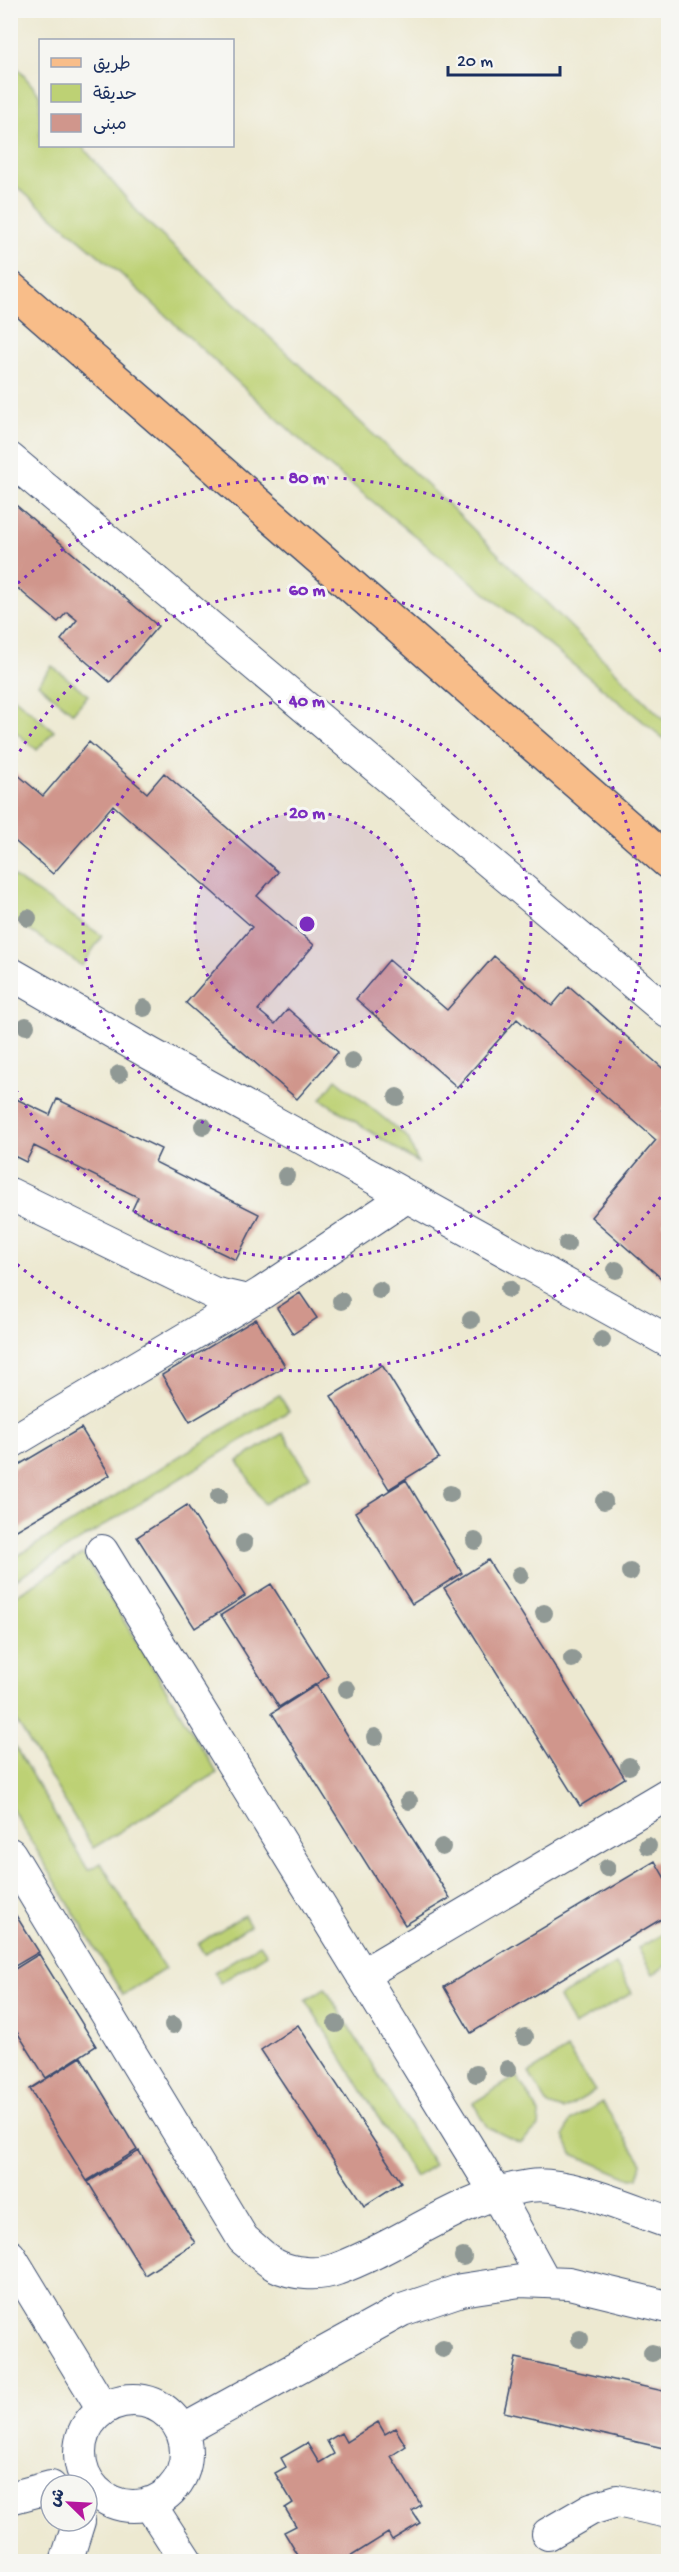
<svg xmlns="http://www.w3.org/2000/svg" width="679" height="2572" font-family="'Gochi Hand','Playpen Sans Arabic',sans-serif">
  <rect width="100%" height="100%" fill="#f6f6f2"/>
  <filter id="ink" filterUnits="userSpaceOnUse"><feTurbulence type="fractalNoise" baseFrequency=".0167" numOctaves="2"/><feDisplacementMap in="SourceGraphic" scale="12" xChannelSelector="R" yChannelSelector="G"/><feConvolveMatrix kernelMatrix="1 2 1 2 8 2 1 2 1" color-interpolation-filters="sRGB"/></filter>
  <filter id="wash" filterUnits="userSpaceOnUse"><feTurbulence type="fractalNoise" baseFrequency=".008" numOctaves="4" result="noise"/><feDisplacementMap in="SourceGraphic" scale="24" xChannelSelector="R" yChannelSelector="G"/><feGaussianBlur stdDeviation="1.35" result="paint"/><feColorMatrix in="noise" values="0 0 0 0 0 0 0 0 0 0 0 0 0 0 0 0 0 1.4 0 .05"/><feComposite in="paint" operator="in"/></filter>
  <g filter="url(#wash)">
    <rect width="100%" height="100%" fill="#ede9d1"/>
    <path fill="#bdd174" stroke="#6c8069" stroke-width="1.5" d="M11 60 40 95V146H82L142 217 457 513 668 724V742L323 461 122 275 11 182Z
      M52 666 88 695 73 713 38 684Z
      M10 694 54 731 37 750 11 728Z
      M10 874 102 936 82 966 11 918Z
      M336 1079 408 1138 418 1163 321 1099Z
      M279 1395 289 1411 11 1583V1560Z
      M283 1433 310 1476 264 1504 238 1461Z
      M83 1554 217 1773 93 1848 11 1712V1598Z
      M11 1740 88 1870 101 1863 165 1969 123 1995 11 1807Z
      M244 1915 250 1926 204 1954 198 1944Z
      M668 1931V1965L653 1974 638 1948Z
      M260 1944 267 1954 220 1983 214 1972Z
      M616 1964 632 1993 574 2026 559 1997Z
      M325 1988 434 2165 415 2177 306 2000Z
      M567 2049 595 2091 563 2110 548 2105 529 2073Z
      M517 2076 540 2114 539 2127 520 2143 487 2127 473 2103Z
      M602 2102 642 2163 638 2178 631 2179 572 2154 564 2136 570 2121Z"/>
    <g id="blocks">
      <path fill="#d0968c" d="M10 500 158 626 110 682 61 640 77 620 67 612 58 622 10 582Z
        M89 742 147 793 164 773 278 872 257 896 314 945 258 1010 275 1024 288 1009 338 1052 297 1099 186 1003 252 927 113 805 53 874 10 837V768L43 796Z
        M494 956 552 1006 569 986 668 1073V1102L662 1110 668 1116V1217L663 1223 668 1228V1284L591 1217 656 1140 517 1019 457 1087 356 999 389 960 447 1010Z
        M10 1096 50 1115 57 1099 161 1149 155 1162 259 1214 236 1260 132 1210 138 1197 34 1146 26 1162 10 1154Z
        M300 1293 317 1318 293 1334 277 1308Z
        M256 1319 285 1366 190 1422 162 1375Z
        M382 1365 439 1458 389 1489 331 1396Z
        M81 1428 110 1475 15 1531 10 1524V1470Z
        M406 1480 462 1573 412 1604 355 1512Z
        M187 1505 245 1596 195 1628 137 1537Z
        M488 1560 625 1778 580 1806 444 1588Z
        M271 1584 329 1676 279 1707 221 1615Z
        M316 1685 450 1898 405 1925 272 1713Z
        M655 1861 668 1884V1915L471 2033 444 1987Z
        M10 1906 39 1952 10 1969Z
        M39 1954 96 2046 46 2078 10 2021V1972Z
        M298 2025 401 2182 364 2206 261 2050Z
        M81 2057 137 2150 87 2181 30 2089Z
        M139 2151 195 2243 145 2275 88 2182Z
        M516 2358 668 2392V2449L504 2412Z
        M378 2422 385 2434 395 2428 406 2446 391 2456 421 2505 412 2511 420 2523 392 2540 388 2533 342 2562H302L284 2532 296 2526 285 2508 293 2503 275 2473 286 2467 281 2458 307 2443 319 2463 334 2454 327 2441 341 2433 346 2442Z"/>
    </g>
  </g>
  <g filter="url(#ink)">
    <use href="#blocks" fill-opacity="0" stroke="#3a4b6f" stroke-width="1.5"/>
    <g fill="none" stroke-linecap="round" stroke-linejoin="round">
      <g stroke="#3a4b6f" stroke-width="34">
        <path id="minor" d="M10 459 668 1012
          M10 973 149 1053 668 1341
          M10 1194 213 1293 248 1301
          M10 1443 262 1293 406 1197
          M102 1551 496 2193 545 2282
          M10 1854 243 2239C253 2247 264 2259 275 2265 292 2274 319 2276 337 2269 401 2246 460 2196 529 2186 565 2180 632 2210 668 2222
          M362 1975 668 1794
          M10 2256 103 2409
          M80 2453a53 53 0 1 1 106 0a53 53 0 1 1-106 0Z
          M182 2431 402 2310 461 2290 520 2281 569 2283 668 2307
          M10 2498 51 2487
          M149 2503 187 2562
          M548 2534 591 2509 617 2501 668 2512
          M66 2562 79 2521"/>
      </g>
      <g stroke="#3a4b6f" stroke-width="36">
        <path id="primary" d="M10 288 668 862"/>
      </g>
      <use href="#minor" stroke="#fff" stroke-width="32"/>
      <use href="#primary" stroke="#f8bd89" stroke-width="33"/>
    </g>
    <g fill="#909995">
      <circle cx="28" cy="918" r="9"/>
      <circle cx="144" cy="1008" r="9"/>
      <circle cx="26" cy="1026" r="9"/>
      <circle cx="352" cy="1061" r="9"/>
      <circle cx="119" cy="1074" r="9"/>
      <circle cx="397" cy="1097" r="9"/>
      <circle cx="203" cy="1126" r="9"/>
      <circle cx="286" cy="1176" r="9"/>
      <circle cx="567" cy="1244" r="9"/>
      <circle cx="616" cy="1270" r="9"/>
      <circle cx="509" cy="1289" r="9"/>
      <circle cx="379" cy="1290" r="9"/>
      <circle cx="341" cy="1301" r="9"/>
      <circle cx="471" cy="1320" r="9"/>
      <circle cx="602" cy="1340" r="9"/>
      <circle cx="450" cy="1494" r="9"/>
      <circle cx="219" cy="1496" r="9"/>
      <circle cx="604" cy="1501" r="9"/>
      <circle cx="475" cy="1541" r="9"/>
      <circle cx="244" cy="1543" r="9"/>
      <circle cx="630" cy="1572" r="9"/>
      <circle cx="520" cy="1575" r="9"/>
      <circle cx="544" cy="1613" r="9"/>
      <circle cx="572" cy="1659" r="9"/>
      <circle cx="347" cy="1689" r="9"/>
      <circle cx="375" cy="1737" r="9"/>
      <circle cx="629" cy="1766" r="9"/>
      <circle cx="409" cy="1801" r="9"/>
      <circle cx="648" cy="1846" r="9"/>
      <circle cx="442" cy="1847" r="9"/>
      <circle cx="607" cy="1868" r="9"/>
      <circle cx="336" cy="2024" r="9"/>
      <circle cx="173" cy="2025" r="9"/>
      <circle cx="525" cy="2037" r="9"/>
      <circle cx="508" cy="2069" r="9"/>
      <circle cx="476" cy="2074" r="9"/>
      <circle cx="463" cy="2257" r="9"/>
      <circle cx="580" cy="2339" r="9"/>
      <circle cx="443" cy="2349" r="9"/>
      <circle cx="652" cy="2353" r="9"/>
    </g>
  </g>
  <circle cx="307" cy="924" r="112" fill="#7b2cbf" fill-opacity=".12"/>
  <g fill="none" stroke="#7b2cbf" stroke-width="3" stroke-dasharray="3 6">
    <circle cx="307" cy="924" r="112"/>
    <circle cx="307" cy="924" r="224"/>
    <path d="M11 767A335 335 0 1 1 11 1081"/>
    <path d="M666 1190A447 447 0 0 1 11 1259M11 589A447 447 0 0 1 666 658"/>
  </g>
  <circle cx="307" cy="924" r="9" fill="#7b2cbf" stroke="#f6f6f2" stroke-width="3"/>
  <g font-size="18" text-anchor="middle" font-weight="bold" fill="#7b2cbf" stroke="#f6f6f2" stroke-width="6" stroke-linejoin="round" paint-order="stroke">
    <text x="307" y="483">80 m</text>
    <text x="307" y="595">60 m</text>
    <text x="307" y="706">40 m</text>
    <text x="307" y="818">20 m</text>
  </g>
  <rect width="679" height="2572" fill="none" stroke="#f6f6f2" stroke-width="36"/>
  <rect x="39" y="39" width="195" height="108" fill="#f6f6f2" stroke="#9ea6b7" stroke-width="1.5"/>
  <rect x="51" y="58" width="30" height="9" fill="#f8bd89" stroke="#9ea6b7" stroke-width="1.5"/>
  <text x="93" y="69" font-size="18" fill="#1b2f5e">طريق</text>
  <rect x="51" y="84" width="30" height="18" fill="#bdd174" stroke="#9ea6b7" stroke-width="1.5"/>
  <text x="93" y="99" font-size="18" fill="#1b2f5e">حديقة</text>
  <rect x="51" y="114" width="30" height="18" fill="#d0968c" stroke="#9ea6b7" stroke-width="1.5"/>
  <text x="93" y="129" font-size="18" fill="#1b2f5e">مبنى</text>
  <g transform="translate(69 2503) rotate(294)"><circle r="28" fill="#f6f6f2" stroke="#9ea6b7" stroke-width="1.5"/>
  <path d="M0-4.5L10 22L0 15L-10 22Z" fill="#b5179e"/>
  <text y="-9" font-size="16" font-weight="bold" text-anchor="middle" fill="#1b2f5e">ش</text>
  </g>
  <path d="M448 66v9h112v-9" fill="none" stroke="#1b2f5e" stroke-width="3"/>
  <text x="457" y="66" font-size="18" fill="#1b2f5e" stroke="#f6f6f2" stroke-width="4.5" paint-order="stroke">20 m</text>
</svg>
